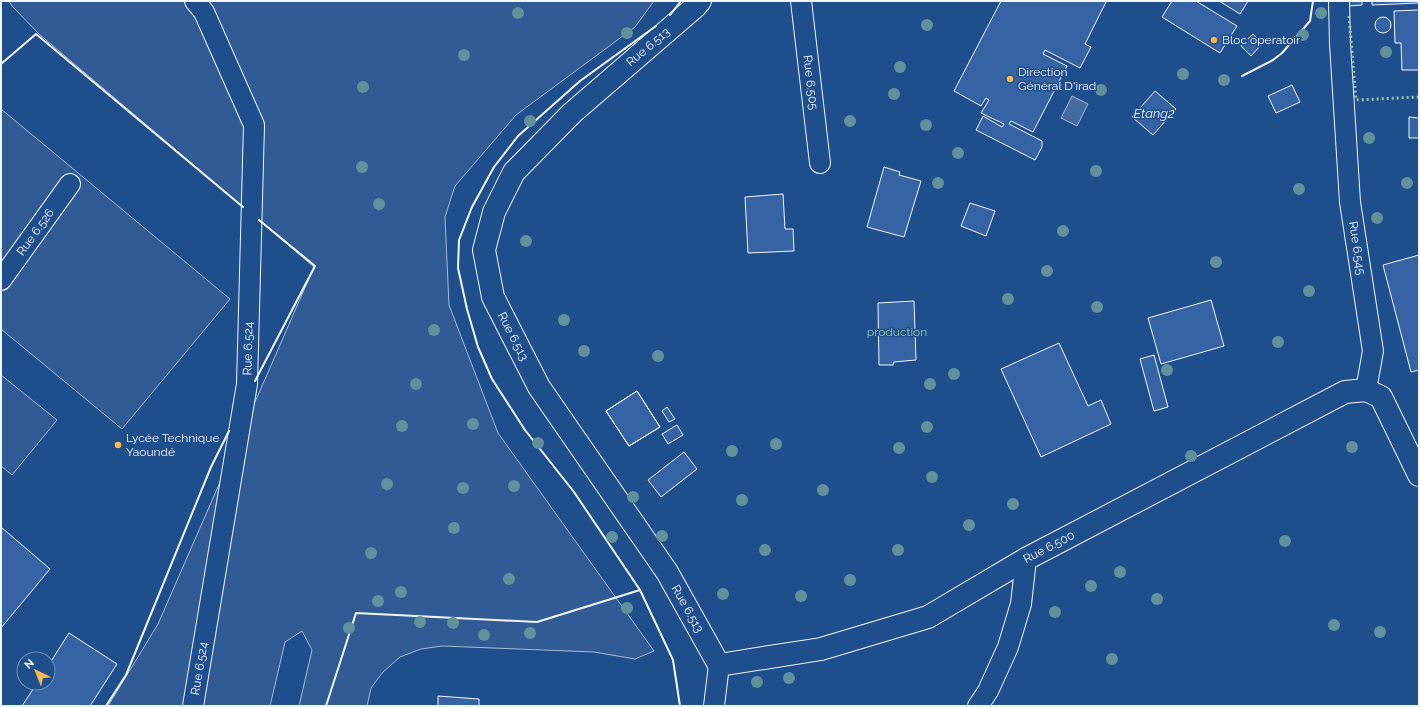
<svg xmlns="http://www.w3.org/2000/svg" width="1420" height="707" font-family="Raleway,sans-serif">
  <rect width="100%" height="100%" fill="#1f4e8c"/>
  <path fill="#305b95" stroke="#a8bbd7" d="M9 1H654L635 27 516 115 455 186 445 217 449 305 498 433 654 651 635 659 594 652 442 646 421 649 400 657 383 672 371 688 367 706H299L312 650 302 631 285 642 270 706H108L158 624 314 267 39 34 12 6Z
    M1 109 230 299 122 429 1 329Z
    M1 375 57 420 12 475 1 466Z"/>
  <path fill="#446ba0" stroke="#a8bbd7" d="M1072 96 1088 104 1077 126 1061 118Z"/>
  <path fill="#3563a3" stroke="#f2f6ff" d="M1001 1H1104L1106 2 1085 44 1091 47 1080 68 1045 50 1043 54 1067 66 1033 132 1011 121 1009 124 1042 141V147L1035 160 976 130 983 116 1002 127 1004 124 981 113 989 100 986 98 981 106 954 91Z
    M1172 1H1196L1237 26 1220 53 1162 17Z
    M1219 1H1248L1240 14Z
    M1348 1H1362V5L1349 6Z
    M1372 1H1419V3L1372 5Z
    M1419 10V70H1402L1401 43H1395L1394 11Z
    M1375 25a8 8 0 1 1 16 0a8 8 0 1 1-16 0Z
    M1253 34 1262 44 1251 56 1241 46Z
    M1292 85 1300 102 1276 113 1268 96Z
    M1155 91 1176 109 1153 135 1132 117Z
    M1409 117 1419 118V138H1409Z
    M884 167 900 172 899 175 921 181 904 237 867 227Z
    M783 194 785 229H793L794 251 748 253 745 197Z
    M970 203 995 211 986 236 961 226Z
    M1419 255V370L1411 372 1383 265Z
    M1211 300 1224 346 1161 364 1148 318Z
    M914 301 916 360 894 362 893 365H879L878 303Z
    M1059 343 1088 406 1101 400 1111 424 1041 457 1001 369Z
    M1154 355 1168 407 1154 411 1140 359Z
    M637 391 660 427 629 446 606 411Z
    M637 391 660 427 629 446 606 411Z
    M667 407 675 419 669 422 662 411Z
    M677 425 683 435 668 444 662 434Z
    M684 452 697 469 661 497 648 480Z
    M1 527 50 569 1 628Z
    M69 633 117 664 90 706H22L37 683H48V666Z
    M438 696 479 699V706H438Z"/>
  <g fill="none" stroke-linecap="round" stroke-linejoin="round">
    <g stroke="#f2f6ff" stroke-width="22">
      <g id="minor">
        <path id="s1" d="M801 1 820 163"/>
        <path id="s2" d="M1339 1 1340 44 1350 202 1373 351 1366 390"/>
        <path id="s3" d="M1 280 70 184"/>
        <path id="s4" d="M193 706 247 384 254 125 204 12 195 1"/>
        <path d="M714 706 719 665"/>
        <path d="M978 706 988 691 1008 647 1021 604 1026 559"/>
      </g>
    </g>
    <g stroke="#f2f6ff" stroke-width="24">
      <g id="tertiary">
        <path id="s5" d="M700 1 695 7 572 113 514 172 494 212 484 250 493 297 539 387 667 572 719 665 821 649 928 617 1026 559 1345 392 1366 390 1381 397 1419 475"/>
      </g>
    </g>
    <use href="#minor" stroke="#1f4e8c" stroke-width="20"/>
    <use href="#tertiary" stroke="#1f4e8c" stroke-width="22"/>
    <path stroke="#97c8a6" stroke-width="3" stroke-dasharray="2 3" stroke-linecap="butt" d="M1349 16 1356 100 1419 97"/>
    <path stroke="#f2f6ff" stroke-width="2" d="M670 15 681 1
      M656 26 580 81 518 136 494 167 472 207 459 240 458 268 467 309 478 347 492 379 525 430 574 492 640 590 673 660 680 706
      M1 64 36 34 243 207
      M1242 76 1273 60 1282 53 1310 21 1313 1
      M255 381 315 266 259 220
      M106 706 126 675 211 467 229 431
      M326 706 356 613 537 622 640 590"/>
  </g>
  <g fill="#61919a">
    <circle cx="518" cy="13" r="6"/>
    <circle cx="1321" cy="13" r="6"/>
    <circle cx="927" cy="25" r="6"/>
    <circle cx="627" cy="33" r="6"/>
    <circle cx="1303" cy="35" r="6"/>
    <circle cx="1386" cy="52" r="6"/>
    <circle cx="464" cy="55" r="6"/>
    <circle cx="900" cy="67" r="6"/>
    <circle cx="1183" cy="74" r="6"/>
    <circle cx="1224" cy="80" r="6"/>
    <circle cx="363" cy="87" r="6"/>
    <circle cx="1101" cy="90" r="6"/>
    <circle cx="894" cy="94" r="6"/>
    <circle cx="530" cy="121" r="6"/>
    <circle cx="850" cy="121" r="6"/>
    <circle cx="926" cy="125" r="6"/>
    <circle cx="1369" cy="138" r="6"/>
    <circle cx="958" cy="153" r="6"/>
    <circle cx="362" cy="167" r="6"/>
    <circle cx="1096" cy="171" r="6"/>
    <circle cx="938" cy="183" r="6"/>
    <circle cx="1407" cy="183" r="6"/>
    <circle cx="1299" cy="189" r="6"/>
    <circle cx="379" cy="204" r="6"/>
    <circle cx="1377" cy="218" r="6"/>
    <circle cx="1063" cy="231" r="6"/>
    <circle cx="526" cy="241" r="6"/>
    <circle cx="1216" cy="262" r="6"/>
    <circle cx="1047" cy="271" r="6"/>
    <circle cx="1309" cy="291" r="6"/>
    <circle cx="1008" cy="299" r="6"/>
    <circle cx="1097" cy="307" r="6"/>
    <circle cx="564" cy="320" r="6"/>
    <circle cx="434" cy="330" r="6"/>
    <circle cx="1278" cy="342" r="6"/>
    <circle cx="584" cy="351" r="6"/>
    <circle cx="658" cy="356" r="6"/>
    <circle cx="1167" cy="370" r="6"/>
    <circle cx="954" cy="374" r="6"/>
    <circle cx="416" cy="384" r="6"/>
    <circle cx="930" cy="384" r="6"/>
    <circle cx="473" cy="424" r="6"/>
    <circle cx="402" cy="426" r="6"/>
    <circle cx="927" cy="427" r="6"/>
    <circle cx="538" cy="443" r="6"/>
    <circle cx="776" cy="444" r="6"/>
    <circle cx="1352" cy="447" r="6"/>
    <circle cx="899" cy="448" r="6"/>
    <circle cx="732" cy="451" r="6"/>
    <circle cx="1191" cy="456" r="6"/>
    <circle cx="932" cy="477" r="6"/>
    <circle cx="387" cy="484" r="6"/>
    <circle cx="514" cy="486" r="6"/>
    <circle cx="463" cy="488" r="6"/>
    <circle cx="823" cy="490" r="6"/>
    <circle cx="633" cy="497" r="6"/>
    <circle cx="742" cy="500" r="6"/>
    <circle cx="1013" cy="504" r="6"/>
    <circle cx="969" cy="525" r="6"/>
    <circle cx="454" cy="528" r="6"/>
    <circle cx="662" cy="536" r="6"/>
    <circle cx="612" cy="537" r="6"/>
    <circle cx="1285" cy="541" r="6"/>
    <circle cx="765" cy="550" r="6"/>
    <circle cx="898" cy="550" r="6"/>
    <circle cx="371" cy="553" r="6"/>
    <circle cx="1120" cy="572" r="6"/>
    <circle cx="509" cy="579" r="6"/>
    <circle cx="850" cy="580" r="6"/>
    <circle cx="1091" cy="586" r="6"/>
    <circle cx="401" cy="592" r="6"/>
    <circle cx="723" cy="594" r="6"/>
    <circle cx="801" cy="596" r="6"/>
    <circle cx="1157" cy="599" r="6"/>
    <circle cx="378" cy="601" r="6"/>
    <circle cx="627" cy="608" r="6"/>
    <circle cx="1055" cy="612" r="6"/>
    <circle cx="420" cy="622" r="6"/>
    <circle cx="453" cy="623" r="6"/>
    <circle cx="1334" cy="625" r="6"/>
    <circle cx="349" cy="628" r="6"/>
    <circle cx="1380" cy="632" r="6"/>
    <circle cx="530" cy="633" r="6"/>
    <circle cx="484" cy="635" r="6"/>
    <circle cx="1112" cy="659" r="6"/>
    <circle cx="789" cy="678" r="6"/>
    <circle cx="757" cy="682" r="6"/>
  </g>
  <g fill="#ffb74d" stroke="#1f4e8c" stroke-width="1.5">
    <circle cx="1214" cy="40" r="4"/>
    <circle cx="1010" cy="79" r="4"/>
    <circle cx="118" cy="445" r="4"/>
  </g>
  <g text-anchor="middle" stroke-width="3" stroke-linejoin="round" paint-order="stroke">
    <g font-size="12" fill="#f2f6ff" stroke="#1f4e8c" text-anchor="start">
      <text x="1222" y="44">Bloc operatoir</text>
      <text x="1018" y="76">Direction<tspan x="1018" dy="14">Général D'irad</tspan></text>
      <text x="126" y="442">Lycée Technique<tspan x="126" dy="14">Yaoundé</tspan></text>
    </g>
    <g font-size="12" fill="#f2f6ff" stroke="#1f4e8c">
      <text transform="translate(648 47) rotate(-40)" y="4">Rue 6.513</text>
      <text dy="4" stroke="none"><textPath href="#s1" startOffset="82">Rue 6.505</textPath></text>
      <text dy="4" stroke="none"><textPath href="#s3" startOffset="59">Rue 6.526</textPath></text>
      <text dy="4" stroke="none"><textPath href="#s2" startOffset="248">Rue 6.545</textPath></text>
      <text dy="4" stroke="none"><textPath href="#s5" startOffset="429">Rue 6.513</textPath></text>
      <text dy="4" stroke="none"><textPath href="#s4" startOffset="362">Rue 6.524</textPath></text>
      <text dy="4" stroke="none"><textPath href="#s5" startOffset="1172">Rue 6.500</textPath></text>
      <text dy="4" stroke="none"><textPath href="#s5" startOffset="753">Rue 6.513</textPath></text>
      <text dy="4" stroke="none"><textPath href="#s4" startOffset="38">Rue 6.524</textPath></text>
    </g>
    <g font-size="12" fill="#97c8a6" stroke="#1f4e8c">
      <text x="897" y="336">production</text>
    </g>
    <g font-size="13" font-style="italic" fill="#f2f6ff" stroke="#1f4e8c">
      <text x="1154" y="118">Etang2</text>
    </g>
  </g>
  <rect width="1420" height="707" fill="none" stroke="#f2f6ff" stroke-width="4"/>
  <g transform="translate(36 671) rotate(317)"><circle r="19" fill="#1f4e8c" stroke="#7391ba"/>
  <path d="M0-3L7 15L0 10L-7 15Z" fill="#ffb74d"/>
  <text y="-6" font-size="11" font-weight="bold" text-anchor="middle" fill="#f2f6ff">N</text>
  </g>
</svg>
